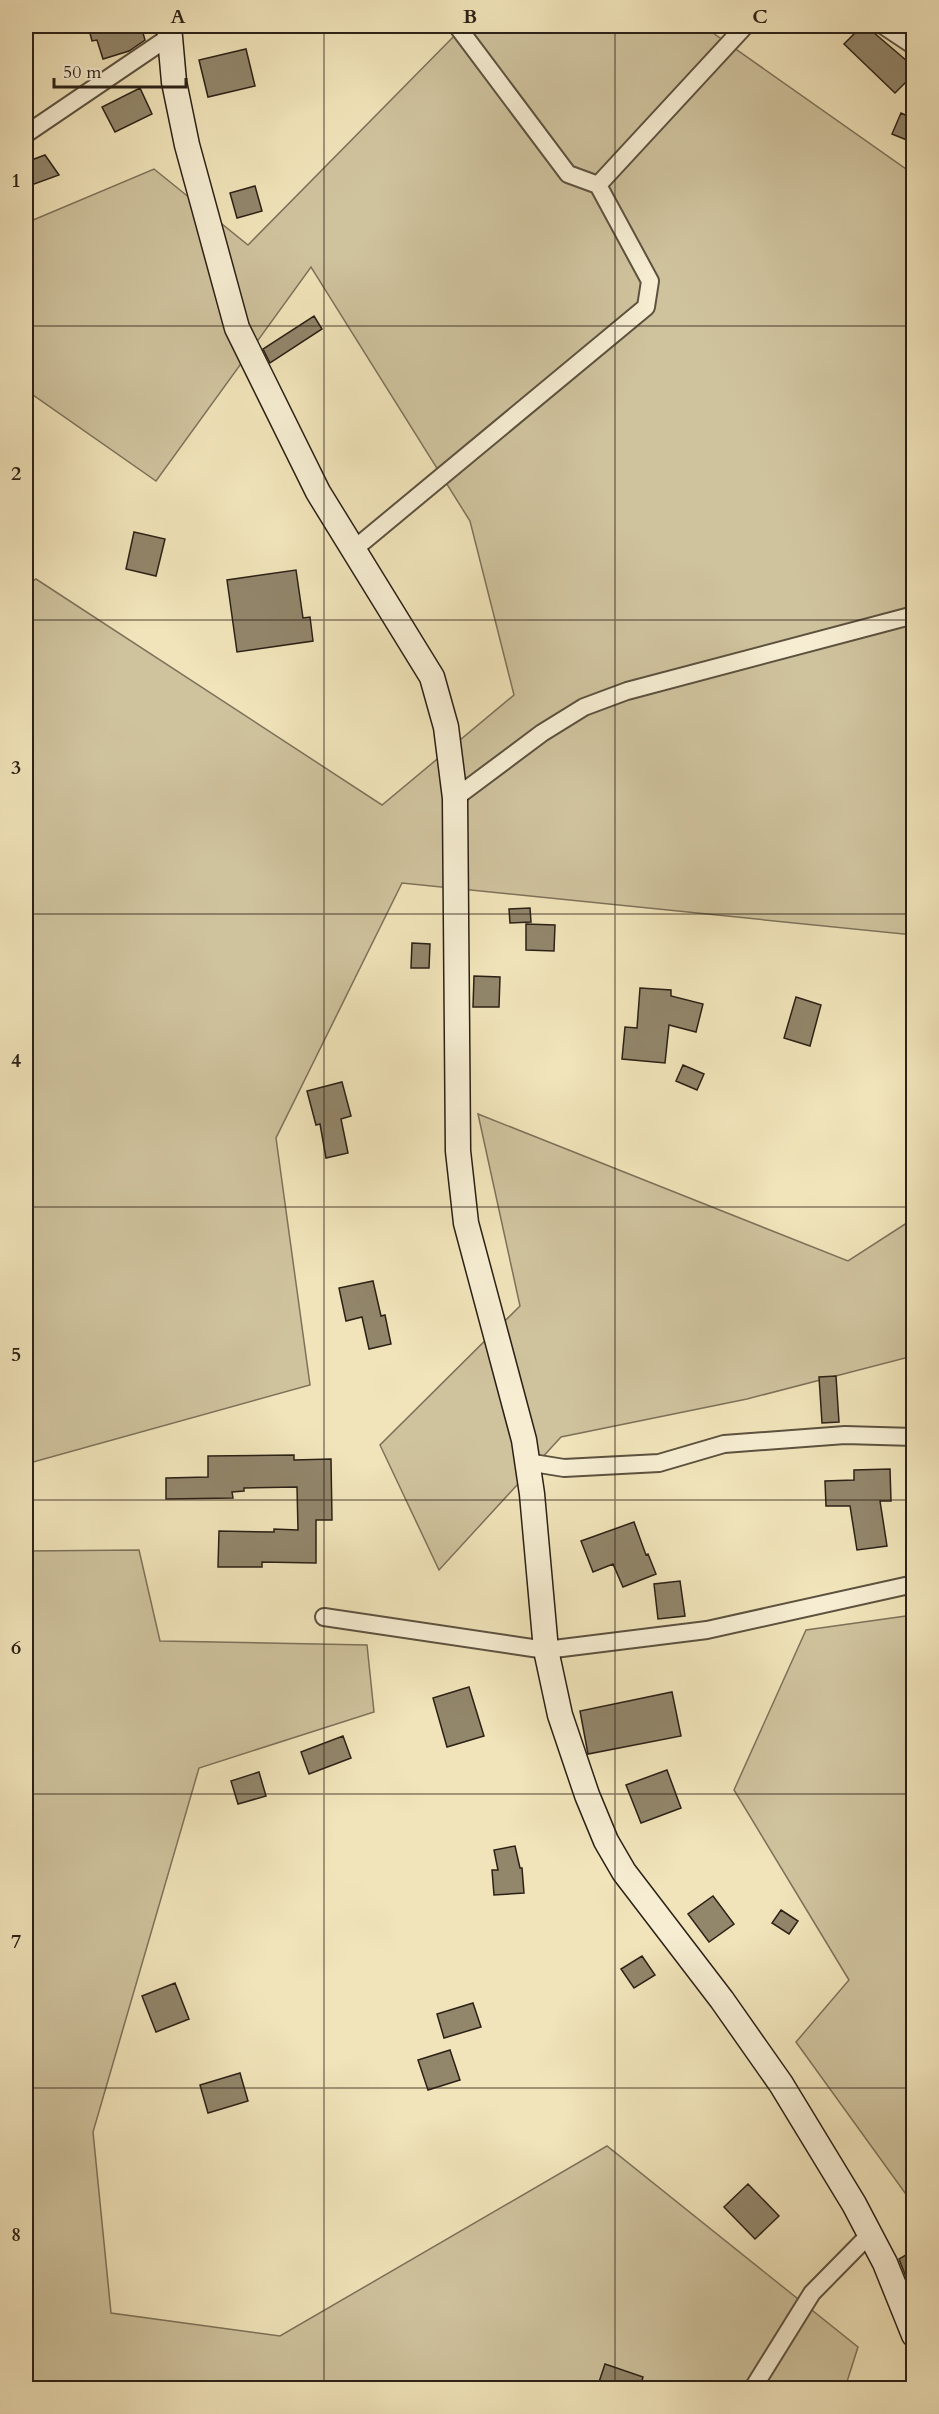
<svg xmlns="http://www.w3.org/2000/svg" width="939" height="2414" font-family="Cardo,serif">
  <rect width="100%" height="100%" fill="#f1e4ba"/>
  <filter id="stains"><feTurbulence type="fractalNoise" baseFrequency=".00333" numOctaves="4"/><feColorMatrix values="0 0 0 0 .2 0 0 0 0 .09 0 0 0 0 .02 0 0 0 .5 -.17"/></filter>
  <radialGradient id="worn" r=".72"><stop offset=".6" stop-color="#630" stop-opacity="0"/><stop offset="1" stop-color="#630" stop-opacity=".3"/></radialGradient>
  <path fill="#cfc39e" stroke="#7d725a" stroke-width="1.5" d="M464 26H703L913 174V935L402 883 276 1138 310 1385 26 1464V586L36 579 382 805 514 695 470 521 311 267 156 481 26 390V223L154 169 248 245Z
    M478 1114 848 1261 913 1219V1356L747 1399 561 1437 439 1570 380 1445 520 1306Z
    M139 1550 160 1641 367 1645 374 1712 199 1768 93 2132 111 2313 280 2336 607 2146 858 2347 845 2388H26V1551Z
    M913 1615H914L913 2204 796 2042 849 1980 734 1790 806 1630Z"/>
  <path fill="#92866b" stroke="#2b2116" stroke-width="1.5" d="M88 26H141L145 40 129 51 103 59 97 40 92 41Z
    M862 26H866L914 67V74L895 93 844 44Z
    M246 49 255 86 208 97 199 60Z
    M140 88 152 114 115 132 102 107Z
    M901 113 914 119V143L892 134Z
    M45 155 59 175 26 187V162Z
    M255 186 262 211 237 218 230 193Z
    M314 316 322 329 270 363 263 349Z
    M134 532 165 539 156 576 126 569Z
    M296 570 303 618 310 617 313 641 237 652 227 580Z
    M530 908 531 922 510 923 509 909Z
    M526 924 555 925 554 951 526 950Z
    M412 943 430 944 429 968H411Z
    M474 976 500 977 499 1007H473Z
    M640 988 671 990V996L703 1004 696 1032 669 1025 665 1063 622 1059 625 1027 637 1028Z
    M796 997 821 1005 810 1046 784 1038Z
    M683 1065 704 1074 697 1090 676 1081Z
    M342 1082 351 1116 341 1119 348 1153 326 1158 320 1124 316 1125 307 1091Z
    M373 1281 381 1316 385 1315 391 1344 369 1349 362 1317 346 1321 339 1288Z
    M836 1376 839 1422 822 1423 819 1377Z
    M294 1455V1460L331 1459 332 1520H316V1563L262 1562V1567H218L219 1531 274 1532V1529L298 1530 297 1487 244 1488V1491L232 1492 233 1498 166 1499V1478L208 1477V1456Z
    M890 1469 891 1501H880L887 1546 857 1550 850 1506H826L825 1481 854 1480V1470Z
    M634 1522 646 1555 648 1554 656 1574 623 1587 613 1564 593 1572 581 1541Z
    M680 1581 685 1616 658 1619 654 1584Z
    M469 1687 484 1736 447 1747 433 1698Z
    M672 1692 681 1736 588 1754 580 1711Z
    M343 1736 351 1758 309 1774 301 1752Z
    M667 1770 681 1808 641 1823 626 1785Z
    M259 1772 266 1796 238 1804 231 1781Z
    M515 1846 520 1868H522L524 1893 494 1895 492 1870H498L494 1850Z
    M713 1896 734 1924 709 1942 688 1914Z
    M781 1910 798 1921 789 1934 772 1923Z
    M642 1956 655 1975 634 1988 621 1969Z
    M175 1983 189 2019 156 2032 142 1996Z
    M473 2003 481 2027 444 2038 437 2014Z
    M450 2050 460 2080 428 2090 418 2060Z
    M240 2073 248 2101 208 2113 200 2085Z
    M748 2184 779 2216 755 2239 724 2207Z
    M914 2250V2273L906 2277 899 2259Z
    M605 2364 643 2377 640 2388H597Z"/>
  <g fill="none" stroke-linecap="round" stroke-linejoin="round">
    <g stroke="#5c523f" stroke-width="20">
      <path id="street" d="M457 26 568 174 598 185
        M884 26 914 46
        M26 134 169 37
        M353 550 646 307 650 281 598 185 745 26
        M455 798 542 733 584 707 627 691 914 615
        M527 1462 564 1468 659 1463 724 1444 845 1435 914 1437
        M324 1617 546 1650 707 1630 914 1584
        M753 2388 812 2293 870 2234"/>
    </g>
    <g stroke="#2b2116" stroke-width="27">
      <path id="secondary" d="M169 26 174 82 187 145 237 328 318 492 432 677 446 727 455 798 458 1151 466 1223 524 1440 532 1494 546 1650 560 1715 587 1795 606 1841 624 1872 722 2000 781 2084 854 2204 885 2263 914 2335"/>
    </g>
    <use href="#street" stroke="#f6edd2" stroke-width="16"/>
    <use href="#secondary" stroke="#f6edd2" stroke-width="24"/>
  </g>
  <path fill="none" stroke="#2b2116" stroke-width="1.5" stroke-opacity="0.55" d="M324 26V2388M615 26V2388M26 326H914M26 620H914M26 914H914M26 1207H914M26 1500H914M26 1794H914M26 2088H914"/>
  <rect width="939" height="2414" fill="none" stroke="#f1e4ba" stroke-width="66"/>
  <path d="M54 78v9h132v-9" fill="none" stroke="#2b2116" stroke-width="3"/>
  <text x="63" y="78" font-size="18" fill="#2b2116" stroke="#f6edd2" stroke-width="4.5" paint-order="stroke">50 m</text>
  <rect x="33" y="33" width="873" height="2348" fill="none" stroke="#2b2116" stroke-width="2"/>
  <g font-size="20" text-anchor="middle" font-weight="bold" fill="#2b2116">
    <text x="178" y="23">A</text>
    <text x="470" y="23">B</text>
    <text x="760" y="23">C</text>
    <text x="16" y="187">1</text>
    <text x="16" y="480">2</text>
    <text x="16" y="774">3</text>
    <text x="16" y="1067">4</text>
    <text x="16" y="1361">5</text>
    <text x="16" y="1654">6</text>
    <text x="16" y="1948">7</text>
    <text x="16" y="2241">8</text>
  </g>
  <rect width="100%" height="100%" filter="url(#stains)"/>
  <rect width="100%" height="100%" fill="url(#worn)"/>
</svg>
